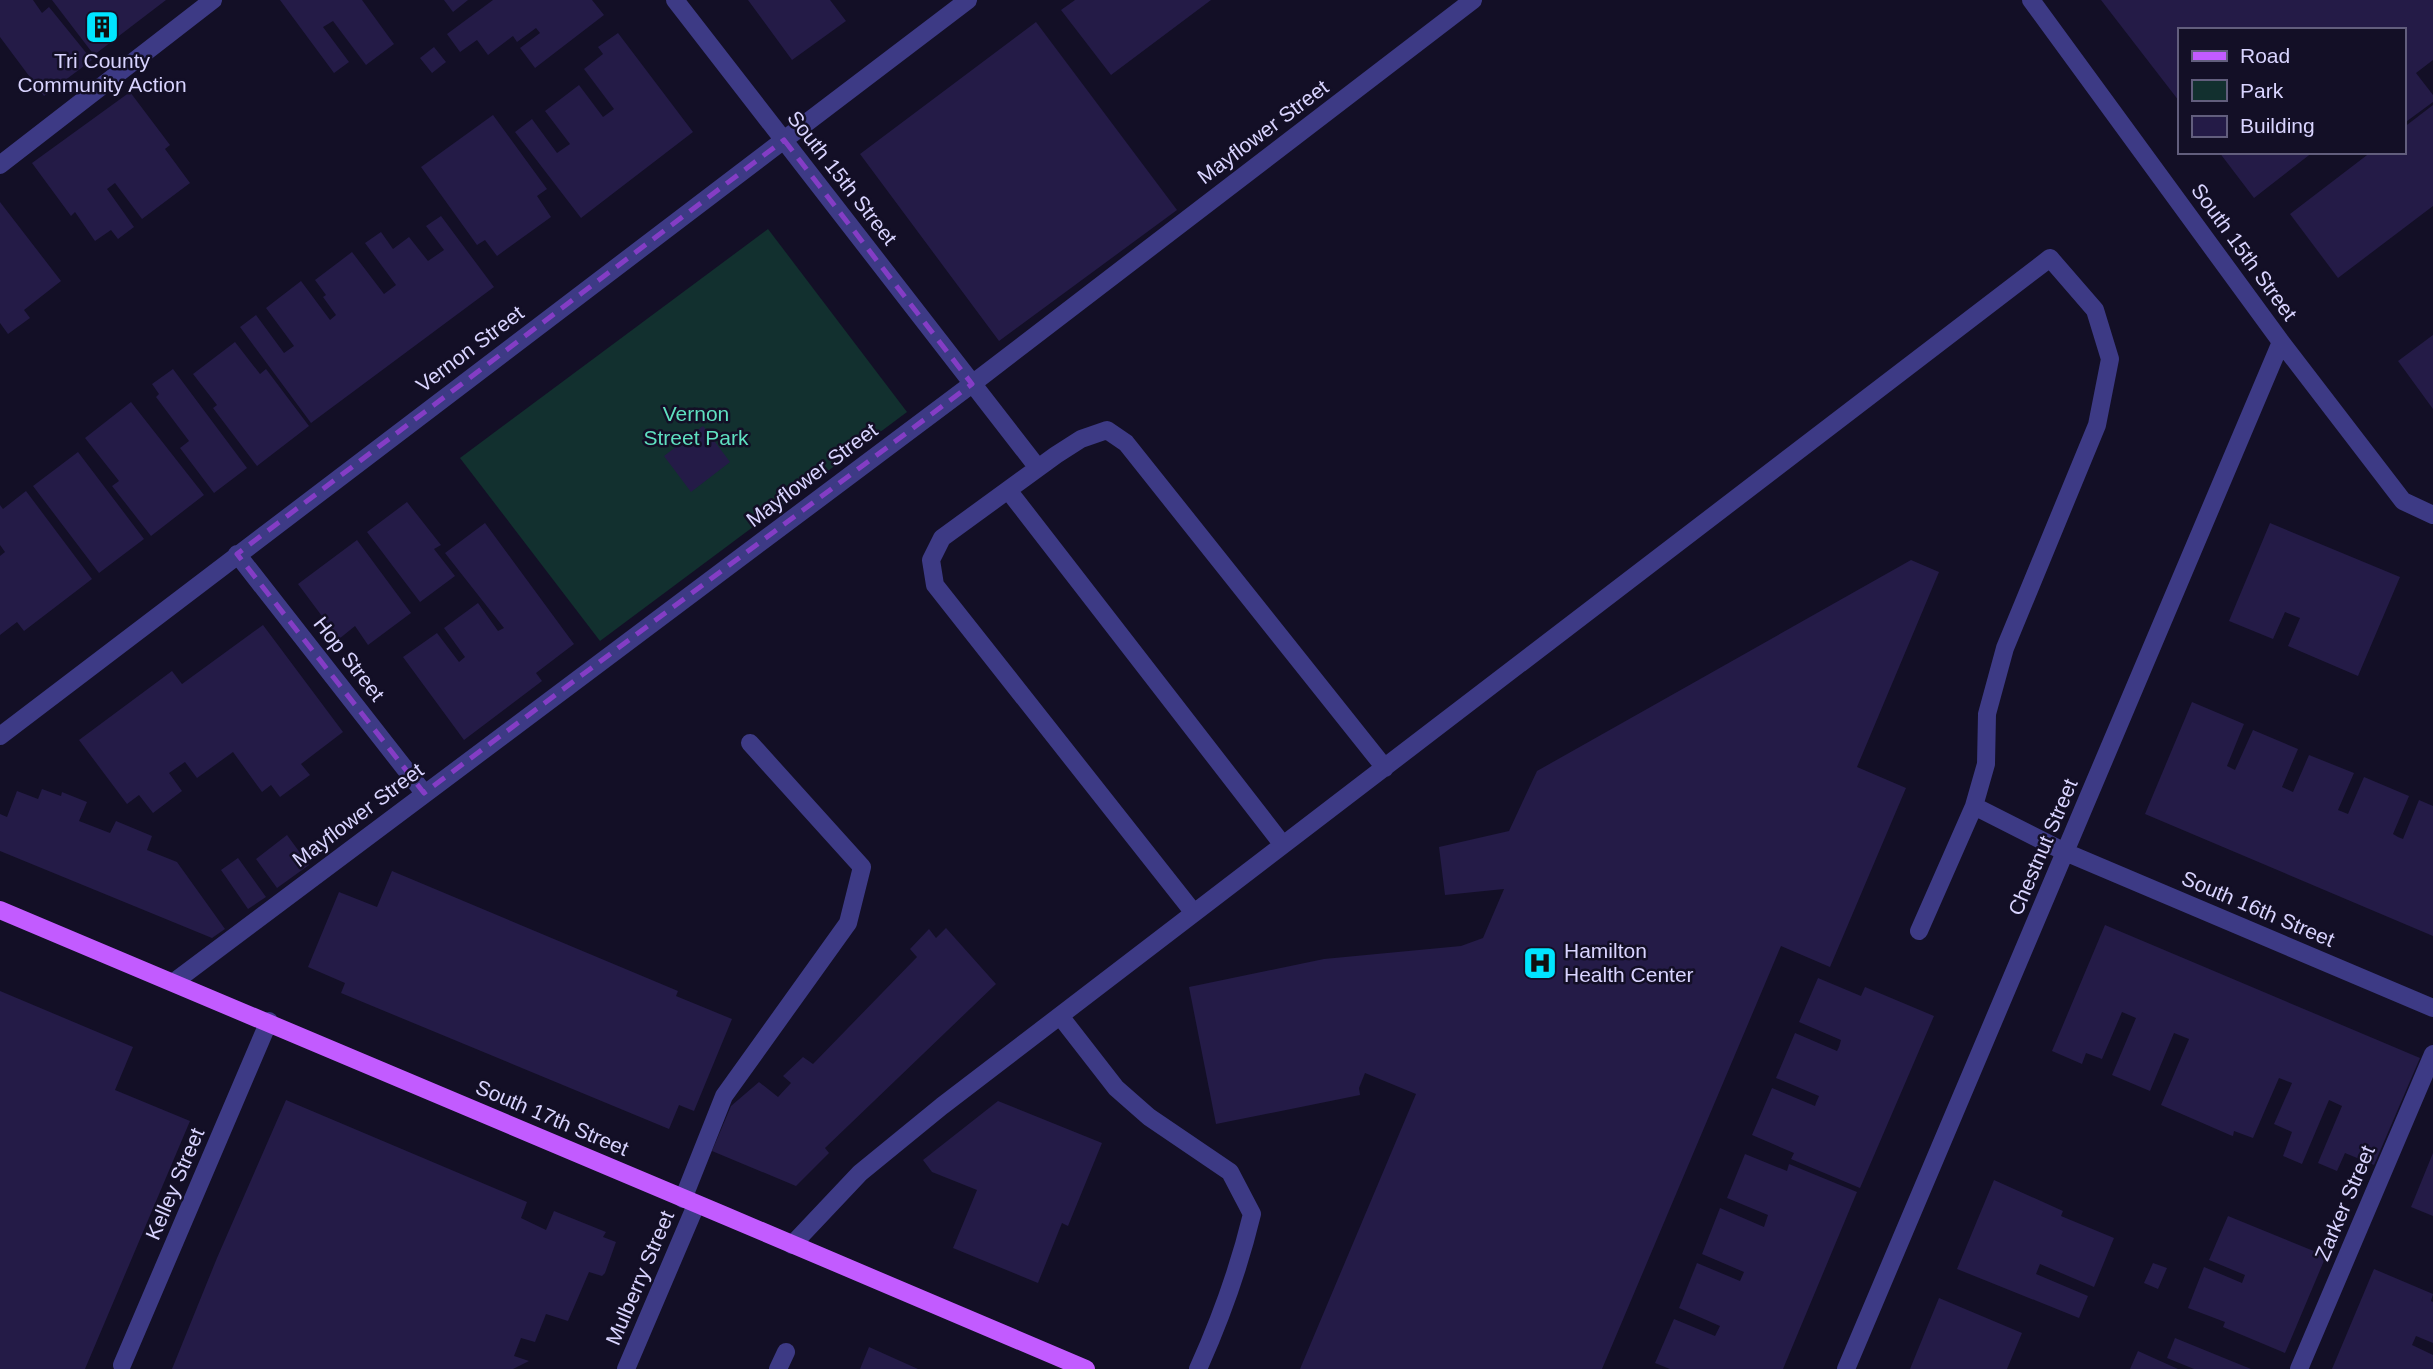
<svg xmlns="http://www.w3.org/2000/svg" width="2433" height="1369" font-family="Arial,sans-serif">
  <rect width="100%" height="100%" fill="#130f26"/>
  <path fill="#12302f" d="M768 229 907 412 600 641 460 458Z"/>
  <path fill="#241b47" d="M0 0H33L42 13 49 7 92 60 44 96 0 37Z
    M52 0H166L94 55Z
    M280 0H362L394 44 366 65 333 21 323 27 349 62 334 73Z
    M444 0H468L453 12Z
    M493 0H592L604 15 535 68 520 48 540 33 536 28 517 42 513 36 488 55 477 40 460 52 447 34Z
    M748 0H830L846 21 792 60Z
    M1075 0H1211L1111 75 1061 10Z
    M2101 0H2433V60L2416 73 2433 95V102L2403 124V30H2179V101Z
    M1036 22 1177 210 999 341 860 154Z
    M618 33 693 132 581 218 515 132 532 119 557 153 570 144 545 111 579 85 603 117 614 109 584 69 603 54 598 47Z
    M434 47 446 62 432 73 420 58Z
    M130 92 170 145 165 149 190 183 142 219 115 183 107 189 134 227 118 239 111 230 95 241 75 212 71 216 32 163Z
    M2433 105V206L2338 278 2290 214 2371 152H2403V128Z
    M493 115 547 189 537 196 551 217 497 256 485 240 477 245 421 167Z
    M2219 152H2313L2254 198Z
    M0 202 61 281 24 310 30 318 8 334 0 323Z
    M441 216 494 287 311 423 240 327 256 315 284 353 294 346 266 308 301 281 330 320 336 315 323 297 326 295 315 280 352 252 384 294 396 285 365 243 381 232 393 249 409 237 428 261 444 250 426 226Z
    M2433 335V409L2398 361Z
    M235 342 260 374 266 369 309 426 257 466 213 408 217 405 193 374Z
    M173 369 247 468 214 493 180 448 189 441 156 397 159 394 152 384Z
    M131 402 204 495 151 536 112 486 119 481 85 438Z
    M703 426 730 462 691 492 664 456Z
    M78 452 144 539 99 573 33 486Z
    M26 491 92 579 24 631 17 622 0 635V556L5 552 0 545V505L3 509Z
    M407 502 441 545 434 549 455 576 420 602 367 532Z
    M485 523 574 644 536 673 542 681 464 740 403 657 437 633 459 662 465 657 444 628 478 603 498 631 504 628 445 553Z
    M2270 523 2400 577 2358 676 2288 646 2300 618 2285 612 2273 639 2229 621Z
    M357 540 411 613 368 645 355 626 339 639 298 584Z
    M1911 560 1939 572 1857 767 1906 788 1830 967 1781 946 1602 1369H1300L1416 1094 1365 1073 1359 1088 1360 1095 1216 1124 1189 987 1324 959 1461 946 1483 938 1504 889 1445 895 1439 847 1509 831 1537 771Z
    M263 625 343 732 301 764 310 775 280 797 271 785 262 792 233 752 197 778 185 762 169 773 182 791 153 813 139 795 127 804 79 740 172 671 182 684Z
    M2192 702 2244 724 2227 766 2235 770 2253 730 2298 749 2282 787 2293 792 2309 755 2354 773 2338 810 2348 814 2364 777 2409 796 2393 834 2398 837 2403 839 2419 800 2433 806V936L2145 814Z
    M42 789 61 796 62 792 87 802 79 821 110 833 116 821 152 836 147 850 177 862 225 929 212 938 0 851V814L7 817 17 791 38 799Z
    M287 835 309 865 277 888 256 859Z
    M238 858 266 897 248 909 221 870Z
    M392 871 678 991 676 996 732 1019 694 1111 679 1105 669 1129 341 993 345 983 308 967 339 892 377 907Z
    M2105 925 2420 1058 2374 1165 2345 1153 2337 1171 2318 1163 2342 1106 2329 1100 2302 1164 2283 1156 2292 1132 2274 1124 2292 1083 2279 1078 2253 1138 2234 1131 2233 1136 2230 1135 2161 1105 2189 1039 2174 1033 2150 1091 2112 1075 2136 1018 2122 1012 2102 1059 2086 1053 2082 1064 2052 1051Z
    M946 928 996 984 825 1148 829 1153 796 1186 712 1151 731 1106 759 1082 778 1097 791 1083 783 1076 803 1057 813 1064 917 957 910 949 929 929 936 938Z
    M1818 978 1861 996 1865 987 1934 1016 1860 1188 1791 1159 1794 1153 1752 1135 1772 1088 1815 1106 1816 1103 1819 1096 1776 1078 1795 1033 1837 1051 1839 1047 1841 1040 1799 1022Z
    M0 991 133 1047 115 1090 190 1121 85 1369H0Z
    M286 1100 527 1202 521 1218 546 1230 554 1211 606 1232 603 1237 616 1242 605 1273 602 1276 589 1272 568 1321 546 1314 535 1342 521 1338 514 1356 529 1361 513 1369H172L217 1258Z
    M998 1101 1102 1143 1068 1226 1062 1223 1038 1283 953 1248 977 1190 932 1172 923 1160Z
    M2433 1153V1216L2411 1207Z
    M1745 1154 1787 1171 1789 1164 1857 1192 1783 1369H1670L1655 1363 1674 1319 1715 1336 1720 1326 1679 1308 1697 1263 1740 1281 1744 1272 1702 1254 1720 1208 1764 1227 1768 1215 1727 1198Z
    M1994 1180 2063 1211 2061 1216 2114 1238 2094 1287 2040 1264 2036 1274 2088 1296 2079 1318 1957 1269Z
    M2228 1216 2326 1256 2285 1353 2223 1327 2225 1322 2188 1308 2204 1267 2242 1283 2245 1275 2209 1260Z
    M2153 1263 2167 1268 2158 1289 2144 1283Z
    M2374 1269 2433 1294 2431 1301 2433 1302V1343L2416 1336 2412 1345 2433 1355V1369H2332Z
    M1939 1298 2022 1333 2007 1369H1910Z
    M2175 1338 2251 1369H2194L2167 1358Z
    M869 1347 918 1369H860Z
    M2138 1351 2178 1369H2130Z"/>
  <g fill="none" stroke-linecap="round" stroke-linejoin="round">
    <path stroke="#3d3a85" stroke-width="18" d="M675 0 1038 468
      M2031 0 2281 342 2403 501 2433 515
      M0 165 213 0
      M1008 490 1283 845
      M237 554 424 793
      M0 736 968 0
      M1974 806 2065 852 2433 1008
      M1194 913 935 585 931 560 942 538 1056 455 1081 439 1107 430 1126 443 1385 768
      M174 982 972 384 1473 0
      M1060 1016 1116 1088 1149 1117 1230 1172 1252 1214C1239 1268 1221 1318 1198 1369
      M683 1199 724 1096 848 923 862 867 750 743
      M792 1245 860 1173 942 1106 2050 258 2095 310 2110 359 2097 425 2005 648 1987 714 1986 764 1974 806 1919 931
      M122 1365 269 1021
      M626 1369 696 1205
      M778 1369 786 1352
      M1846 1369 2281 342
      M2299 1369 2433 1054"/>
    <path stroke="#c25bff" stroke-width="18" d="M0 910C363 1060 724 1216 1086 1369"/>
  </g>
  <path fill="none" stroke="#843dc5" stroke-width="5" stroke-dasharray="14 9" stroke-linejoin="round" d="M784 140 972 384 424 793 237 554Z"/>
  <defs>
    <g id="building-square" transform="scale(1.75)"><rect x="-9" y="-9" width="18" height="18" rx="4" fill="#00e5ff" stroke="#130f26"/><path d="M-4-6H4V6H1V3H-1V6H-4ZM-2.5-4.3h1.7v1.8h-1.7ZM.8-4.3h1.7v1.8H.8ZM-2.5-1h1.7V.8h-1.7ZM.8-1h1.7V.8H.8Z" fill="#111"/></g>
    <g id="hospital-square" transform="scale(1.75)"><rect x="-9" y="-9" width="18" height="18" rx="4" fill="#00e5ff" stroke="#130f26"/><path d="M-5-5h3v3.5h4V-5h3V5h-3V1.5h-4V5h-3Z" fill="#111"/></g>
  </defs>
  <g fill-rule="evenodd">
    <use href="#building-square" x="102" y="27"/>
    <use href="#hospital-square" x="1540" y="963"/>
  </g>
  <g text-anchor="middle" stroke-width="5" stroke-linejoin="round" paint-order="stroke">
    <g font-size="21" fill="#d9d4ff" stroke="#130f26">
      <text x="102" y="68">Tri County<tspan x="102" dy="24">Community Action</tspan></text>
      <text x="1564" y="958" text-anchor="start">Hamilton<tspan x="1564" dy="24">Health Center</tspan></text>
    </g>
    <g font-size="21" fill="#d9d4ff" stroke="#130f26">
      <text transform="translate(1263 132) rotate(-37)" y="7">Mayflower Street</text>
      <text transform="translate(842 178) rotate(52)" y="7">South 15th Street</text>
      <text transform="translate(2244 252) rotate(54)" y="7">South 15th Street</text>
      <text transform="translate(470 349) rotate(-37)" y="7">Vernon Street</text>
      <text transform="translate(812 475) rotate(-37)" y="7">Mayflower Street</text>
      <text transform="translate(349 659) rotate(52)" y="7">Hop Street</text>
      <text transform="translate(358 815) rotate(-37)" y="7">Mayflower Street</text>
      <text transform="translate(2043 847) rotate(-67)" y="7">Chestnut Street</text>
      <text transform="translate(2258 909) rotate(23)" y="7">South 16th Street</text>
      <text transform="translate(552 1118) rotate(23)" y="7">South 17th Street</text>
      <text transform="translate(175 1184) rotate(-67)" y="7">Kelley Street</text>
      <text transform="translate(2345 1203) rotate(-67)" y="7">Zarker Street</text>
      <text transform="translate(640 1278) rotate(-67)" y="7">Mulberry Street</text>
    </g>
    <g font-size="21" fill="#5fe0c0" stroke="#130f26">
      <text x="696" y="421">Vernon<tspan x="696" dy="24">Street Park</tspan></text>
    </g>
  </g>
  <rect x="2178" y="28" width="228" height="126" fill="#130f26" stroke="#625e7d" stroke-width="2"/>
  <rect x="2192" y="51" width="35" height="10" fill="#c25bff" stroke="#625e7d" stroke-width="2"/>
  <text x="2240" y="63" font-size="21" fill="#d9d4ff">Road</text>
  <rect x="2192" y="80" width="35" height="21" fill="#12302f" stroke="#625e7d" stroke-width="2"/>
  <text x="2240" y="98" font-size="21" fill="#d9d4ff">Park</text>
  <rect x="2192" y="116" width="35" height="21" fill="#241b47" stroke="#625e7d" stroke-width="2"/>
  <text x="2240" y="133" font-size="21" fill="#d9d4ff">Building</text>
</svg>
